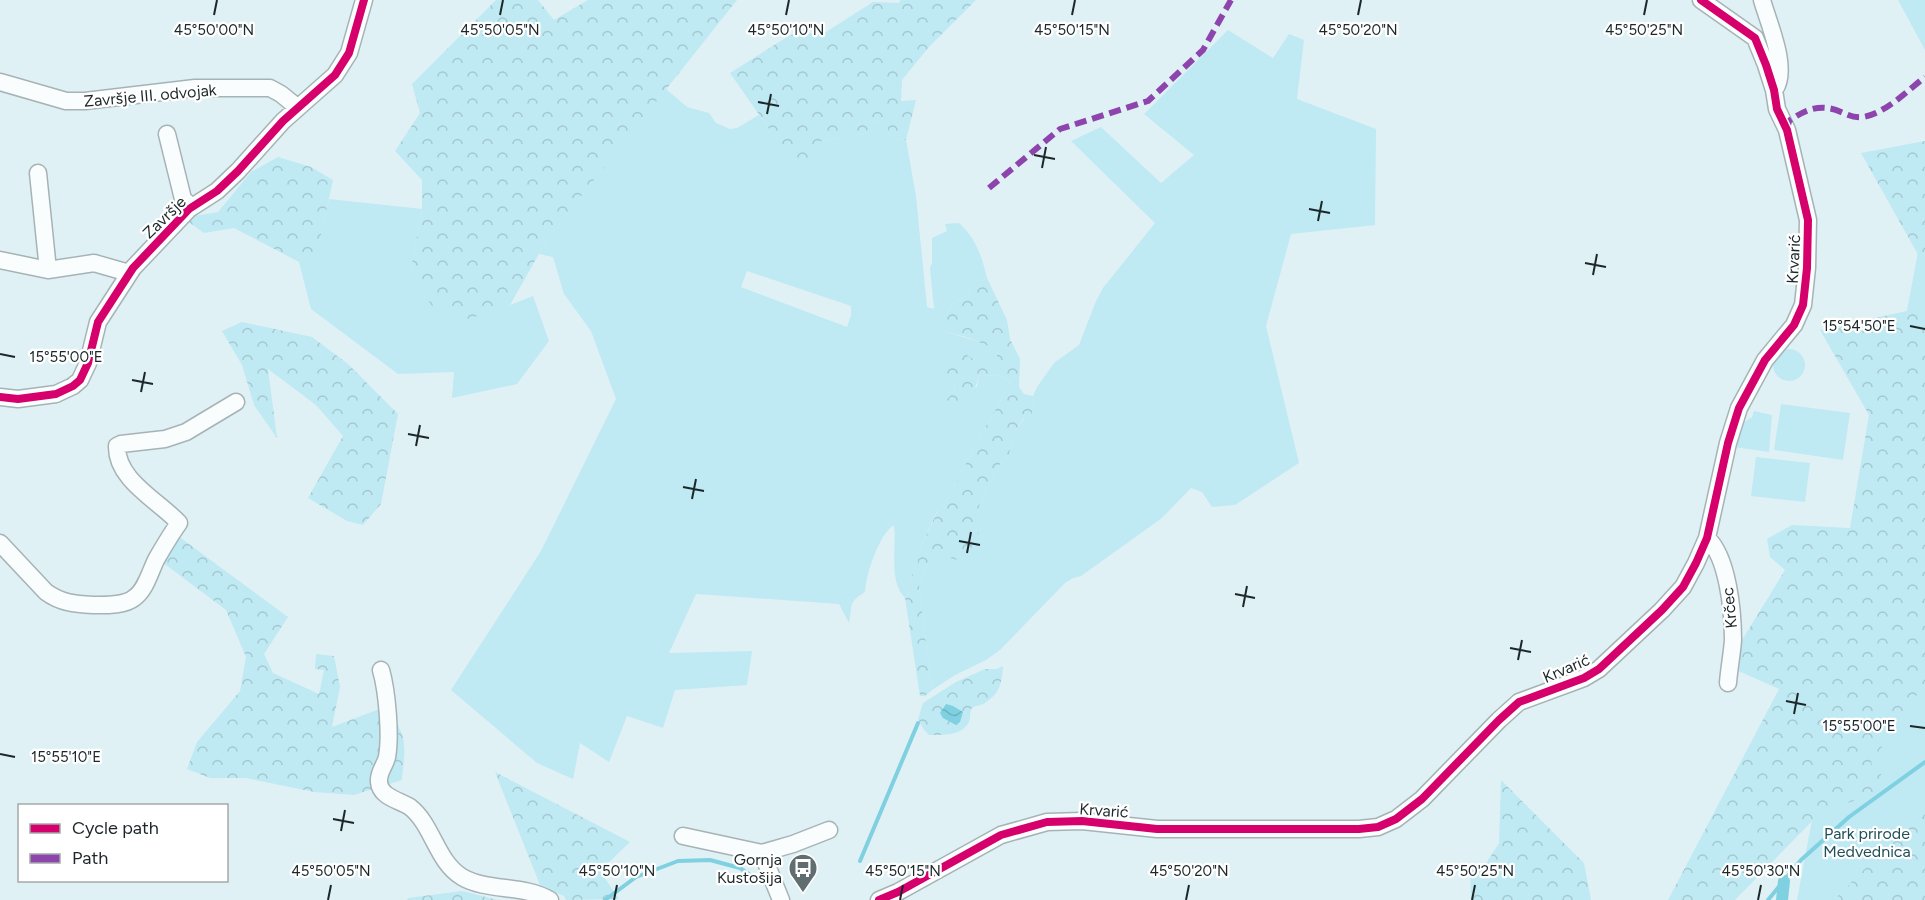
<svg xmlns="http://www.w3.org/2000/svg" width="1925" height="900" font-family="Figtree,sans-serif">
  <defs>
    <pattern id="forest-crowns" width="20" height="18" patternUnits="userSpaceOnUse" patternTransform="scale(1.5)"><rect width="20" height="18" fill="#bfe9f3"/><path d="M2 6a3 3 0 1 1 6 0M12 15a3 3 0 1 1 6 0" fill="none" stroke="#a4c8d0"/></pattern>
    <pattern id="water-waves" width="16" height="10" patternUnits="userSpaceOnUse" patternTransform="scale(1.5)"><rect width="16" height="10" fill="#7fd0e1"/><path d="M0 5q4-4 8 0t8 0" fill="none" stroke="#6db3c1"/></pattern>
  </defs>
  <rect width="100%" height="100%" fill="#e0f1f5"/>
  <path fill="#bfe9f3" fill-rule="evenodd" d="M1898 0H1925V50Z
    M1228 30 1273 58 1289 34 1304 40 1297 99 1376 129 1375 225 1291 234 1266 326 1299 463 1235 505 1212 507 1202 492 1191 488 1162 518 1081 576 1073 578 1065 583 1000 650 986 660 955 675 932 690 919 587 932 553 985 518 978 515 979 506 1001 462 1009 454 1015 431 1034 405 1033 396 1037 387 1054 363 1079 345 1096 301 1103 288 1155 223 1071 141 1101 127 1161 183 1194 155 1144 114Z
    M666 89 687 107 709 113 716 123 730 129 737 128 759 115 776 139 811 163 816 142 865 134 875 120 887 122 889 137 906 140 916 196 927 307 934 309 930 268 932 263V238L947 231 945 224 959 223C976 238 982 257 987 278L976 281 965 296 953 303 947 313 942 331C962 336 980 342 998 350L996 361C988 364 981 364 973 359L954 379 955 386 953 395 977 387 979 376C991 376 1000 373 1010 383 1001 403 988 421 978 440 967 461 957 482 946 503L937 511 918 553V561L913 569 908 595 905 598C888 581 897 548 894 525 879 534 866 574 865 592 847 603 853 605 849 623L839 604 696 594 669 653 752 651 747 685 675 690 663 728 627 716 609 762 580 743 573 779 537 763 451 690 541 551 616 399 591 331 564 294 553 257 539 254 548 238ZM747 271 851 306V315L847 327 741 287Z
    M329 199 422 209 410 274 510 305 533 296 549 341 517 384 452 398 454 372 398 374 311 309 299 262 318 247Z
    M1925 214V900H1797Z
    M1773 365a16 16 0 1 1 32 0a16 16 0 1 1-32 0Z
    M1781 404 1850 413 1843 460 1774 450Z
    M1754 411 1772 415 1769 452 1734 447 1743 423 1752 417Z
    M1756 457 1810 463 1805 502 1751 496Z"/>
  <path fill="url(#forest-crowns)" d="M496 0H538L554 20 588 0H737L548 238 510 305 469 319 432 306 410 274 422 209V180L395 151 420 113 412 84Z
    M901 0H976L928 48 902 80 901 101 916 100 906 140 889 137 887 123 875 120 865 134 817 142 811 163H800L776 139 730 73 790 35 826 32 873 2 898 3Z
    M1925 141V267L1861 153Z
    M278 157 311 167 333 180 318 248 299 262 234 228 204 233 183 218 218 212 251 172Z
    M987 278 1007 320 1010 339 1020 359 1019 387 1024 394 1033 396 1034 405 1031 415 1023 419 1015 431 1009 454 1001 462 979 506 978 515 985 518 965 562 932 553 919 587 932 690 925 696H920L905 598 908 595 913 569 918 561V553L938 510 946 503C957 482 967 461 978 440 988 421 1001 403 1010 383 1001 373 990 376 979 376 974 393 969 401 953 407L948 405 947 399C962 388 953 378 941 369 940 355 953 354 964 353 975 361 983 366 996 360L998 350 966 337 942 331 939 318 947 313 953 303 965 296 976 281Z
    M1925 307V683L1871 763 1887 781 1871 796 1823 810 1735 900H1668L1779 689 1734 669 1739 645 1785 570 1770 557 1767 539 1792 525 1850 528 1869 415 1820 330Z
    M242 322 312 337 348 364 398 414 381 504 363 525 347 521 308 498 343 436 316 405 268 369 277 438 254 405 242 365 222 331Z
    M174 533 288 617 264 654 273 673 319 694 324 670 315 669 316 654 334 656 340 687 332 727 382 708C410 733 405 745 402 780L354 795 314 792 246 778H210L187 769 197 742 240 691 246 657 226 610 158 559Z
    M1003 666C1002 683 1000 693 985 703 982 706 975 705 972 708 969 712 971 718 969 722 962 736 942 735 929 735L924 730 918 719 923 703 956 682 985 669H997Z
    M495 772 630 842 600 871 619 899 566 900 564 896 540 885Z
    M1501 780 1584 863 1591 900H1471L1470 867 1482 870 1499 843Z
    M1925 808V900H1834Z
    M462 891 498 900H407L408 898Z"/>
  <path fill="url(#water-waves)" d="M946 704 953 706 963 712 960 722 956 725 943 718 940 713Z"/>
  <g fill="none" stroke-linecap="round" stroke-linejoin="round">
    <path stroke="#7fd0e1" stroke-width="4" d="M860 861 918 723
      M605 900 636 877 678 861 710 860 740 868 760 882
      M1768 900 1801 860 1849 817 1925 762"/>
    <path stroke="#7fd0e1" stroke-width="12" d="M1782 900 1784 881"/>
    <g stroke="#a6b3b6" stroke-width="19">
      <path id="minor" d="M1762 0C1768 22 1789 68 1775 89
        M0 82 66 101H85L195 88H270L281 94 297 107
        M167 134 183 199 192 207
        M38 173 48 270
        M0 260 48 270 94 263 129 273
        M0 397 18 399 56 394 73 386 80 380 88 363 98 322 133 268 189 209 217 191 238 171 283 121 335 75 349 53 364 0
        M1707 538C1728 557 1733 612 1733 640 1732 654 1729 669 1728 683
        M0 543 46 592C61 603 75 604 93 605 105 605 124 606 134 598 146 590 150 571 157 558 164 546 171 534 179 523 159 501 116 480 117 446L121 444 165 439 186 432 236 402
        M381 670C387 691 391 735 387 757 385 766 378 772 379 782 380 797 399 800 410 807 433 825 436 861 462 877 488 892 523 884 550 900
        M683 836 762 853 793 844 829 830
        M762 853 781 900
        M879 900 898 892 1001 835 1047 822 1082 821 1157 829H1359L1378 827 1396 819 1422 799 1499 720 1519 702 1584 678 1599 669 1662 610 1683 587 1696 563 1707 538 1728 443 1739 408 1765 360 1794 325 1803 305 1807 268 1808 220 1787 130 1777 109 1774 90 1766 65 1755 38 1701 0"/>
    </g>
    <use href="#minor" stroke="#fafdfe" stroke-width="16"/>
    <path stroke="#8e44ad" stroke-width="6" stroke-dasharray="12 6" stroke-linecap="butt" d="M1787 130 1789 121C1806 109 1821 103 1841 112 1848 115 1854 118 1863 117 1886 113 1907 91 1925 77
      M989 188 1060 129 1148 101 1203 50 1231 0"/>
    <g stroke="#fff" stroke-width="11">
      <path id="cycleway" d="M0 397 18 399 56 394 73 386 80 380 88 363 98 322 133 268 189 209 217 191 238 171 283 121 335 75 349 53 364 0
        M879 900 898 892 1001 835 1047 822 1082 821 1157 829H1359L1378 827 1396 819 1422 799 1499 720 1519 702 1584 678 1599 669 1662 610 1683 587 1696 563 1707 538 1728 443 1739 408 1765 360 1794 325 1803 305 1807 268 1808 220 1787 130 1777 109 1774 90 1766 65 1755 38 1701 0"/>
    </g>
    <use href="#cycleway" stroke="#d6006c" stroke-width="8"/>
  </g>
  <path fill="none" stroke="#1c272a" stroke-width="2" d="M214 15 217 0M500 15 503 0M786 15 789 0M1072 15 1075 0M1358 15 1361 0M1644 15 1647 0M758 102 779 106M767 114 771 94M1034 155 1055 159M1042 168 1046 147M1309 209 1330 213M1318 221 1322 201M1585 263 1606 267M1593 275 1597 254M1910 326 1925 329M0 354 15 357M132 380 153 384M141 392 145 372M408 434 429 438M416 446 420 425M683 487 704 491M692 499 696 479M959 541 980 545M967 553 971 532M1235 594 1255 598M1243 607 1247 586M1510 648 1531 652M1518 660 1522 640M1786 701 1806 705M1794 714 1798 693M1910 726 1925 728M0 754 15 757M333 819 354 823M341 831 345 810M328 900 331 885M614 900 617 885M900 900 903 885M1186 900 1189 885M1472 900 1475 885M1758 900 1761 885"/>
  <defs>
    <g id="bus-pin" transform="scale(1.5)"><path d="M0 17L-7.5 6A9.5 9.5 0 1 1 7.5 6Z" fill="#616e71" stroke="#fff"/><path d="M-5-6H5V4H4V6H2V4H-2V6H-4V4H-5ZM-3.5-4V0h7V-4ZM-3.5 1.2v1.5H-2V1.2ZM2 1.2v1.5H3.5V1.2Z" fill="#fff"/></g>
  </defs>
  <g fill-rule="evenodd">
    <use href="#bus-pin" x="803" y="868"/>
  </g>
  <g text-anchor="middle" stroke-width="4.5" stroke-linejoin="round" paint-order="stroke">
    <g font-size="16" fill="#1c272a" stroke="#fff">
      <text transform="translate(150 95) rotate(-5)" y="6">Završje III. odvojak</text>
      <text transform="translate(164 217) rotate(-44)" y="6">Završje</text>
      <text transform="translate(1793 259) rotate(-87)" y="6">Krvarić</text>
      <text transform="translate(1729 608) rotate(-96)" y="6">Krčec</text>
      <text transform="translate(1566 668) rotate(-23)" y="6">Krvarić</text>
      <text transform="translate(1104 810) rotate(4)" y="6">Krvarić</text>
    </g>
    <g font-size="16" fill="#205059" stroke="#fff">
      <text x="1867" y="839">Park prirode<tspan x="1867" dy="18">Medvednica</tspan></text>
    </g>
    <g font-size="16" fill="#1c272a" stroke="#fff" text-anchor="end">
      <text x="782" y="865">Gornja<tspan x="782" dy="18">Kustošija</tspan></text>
    </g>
  </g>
  <g font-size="15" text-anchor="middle" fill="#1c272a" stroke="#fff" stroke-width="4.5" stroke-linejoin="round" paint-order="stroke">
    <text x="214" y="35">45°50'00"N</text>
    <text x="500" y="35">45°50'05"N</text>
    <text x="786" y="35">45°50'10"N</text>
    <text x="1072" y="35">45°50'15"N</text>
    <text x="1358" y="35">45°50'20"N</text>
    <text x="1644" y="35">45°50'25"N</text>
    <text x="1859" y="331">15°54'50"E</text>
    <text x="66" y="362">15°55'00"E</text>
    <text x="1859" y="731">15°55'00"E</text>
    <text x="66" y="762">15°55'10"E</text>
    <text x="331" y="876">45°50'05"N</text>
    <text x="617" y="876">45°50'10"N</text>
    <text x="903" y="876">45°50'15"N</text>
    <text x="1189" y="876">45°50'20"N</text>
    <text x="1475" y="876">45°50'25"N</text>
    <text x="1761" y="876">45°50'30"N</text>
  </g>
  <rect x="18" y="804" width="210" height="78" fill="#ffffff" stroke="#a4a9aa" stroke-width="1.5"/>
  <rect x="30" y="824" width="30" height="9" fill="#d6006c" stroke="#a4a9aa" stroke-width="1.5"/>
  <text x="72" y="834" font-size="18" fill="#1c272a">Cycle path</text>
  <rect x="30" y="854" width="30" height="9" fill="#8e44ad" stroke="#a4a9aa" stroke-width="1.5"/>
  <text x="72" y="864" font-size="18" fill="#1c272a">Path</text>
</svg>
